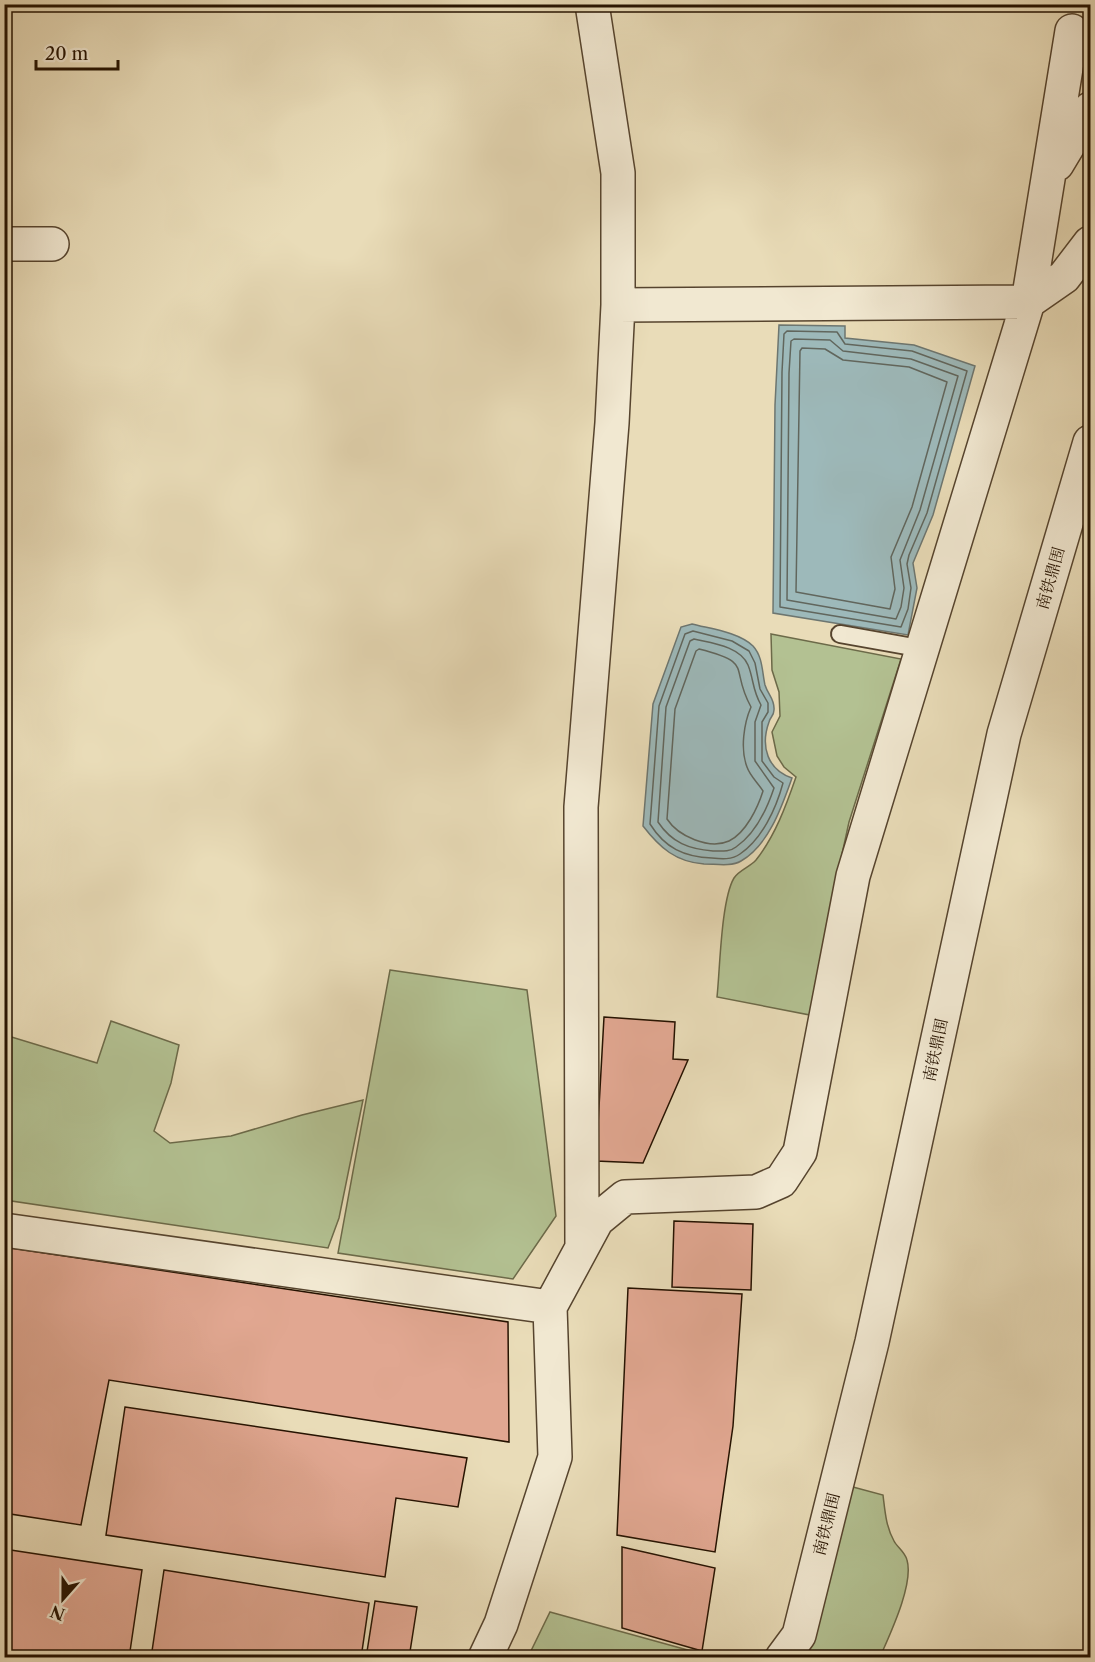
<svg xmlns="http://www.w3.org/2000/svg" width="1095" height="1662" font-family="'Libre Caslon Text','Noto Serif SC',serif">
  <rect width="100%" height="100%" fill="#e9dcb8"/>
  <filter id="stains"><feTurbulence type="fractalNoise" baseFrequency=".00333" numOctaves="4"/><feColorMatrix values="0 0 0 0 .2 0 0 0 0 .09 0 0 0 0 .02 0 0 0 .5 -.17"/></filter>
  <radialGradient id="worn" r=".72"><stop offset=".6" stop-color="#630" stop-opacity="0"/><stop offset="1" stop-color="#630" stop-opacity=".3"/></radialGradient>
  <path fill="#b3c192" stroke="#6c6a49" stroke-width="1.5" d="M771 634 901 659 849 822 827 923 810 1015 717 997C720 969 721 900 734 878 739 870 750 867 756 860 775 836 786 806 796 777L784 767 777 756 772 732 780 716 779 692 772 670Z
    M390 970 527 990 556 1216 513 1279 338 1253Z
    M111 1021 179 1045 171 1083 154 1131 170 1143 231 1136 302 1115 363 1100 339 1218 328 1248 5 1200V1035L97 1063Z
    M853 1487 883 1495C885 1511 886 1527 894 1541 897 1547 905 1552 907 1560 914 1584 890 1634 880 1657L803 1658 823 1601Z
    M550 1612 713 1657H528Z"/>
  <path fill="#9db9ba" stroke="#6d7670" stroke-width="1.5" d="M779 325 845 326V338L914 345 975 366 933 515 913 563 917 588 908 635 773 613 775 405Z
    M692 624C711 629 738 632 753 646 763 657 762 672 765 685 768 695 775 699 774 710 774 716 770 717 769 722 760 747 768 770 792 778 782 806 769 845 741 861 731 867 716 864 704 864 676 862 660 848 643 826L653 704 681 627Z"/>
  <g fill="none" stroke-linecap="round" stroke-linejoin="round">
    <path stroke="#61665d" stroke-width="1.5" d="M787 331 837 332 845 344 912 351 967 371 927 513 909 555 907 564 911 588 908 609 901 627 780 607 782 372 784 334Z
      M794 339 830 340 843 351 911 359 958 376 920 510 900 560 904 588 901 607 896 619 787 600 789 373 791 341Z
      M802 348 825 349 843 360 909 367 947 382 912 507 891 557 895 589 890 609 796 592 800 351Z
      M693 631 732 641 749 651 755 663 760 689 768 703V712L762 722V761L774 777 783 783C776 809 762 839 740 854 732 860 721 859 712 858 684 857 665 848 650 824L659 706 685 634Z
      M694 639C711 643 740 646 748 665 754 680 752 689 761 705L755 722V761L774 788C767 809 755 834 736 847 730 852 721 851 713 851 689 849 672 843 658 822L666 707 690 641Z
      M699 649C755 663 729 667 751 707 744 723 740 749 747 767 750 776 758 783 763 791 758 807 746 833 729 841 709 850 678 836 667 819L675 709 696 651Z"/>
  </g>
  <path fill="#e1a791" stroke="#251200" stroke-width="1.5" d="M604 1017 675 1022 673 1059 688 1060 643 1163 596 1161Z
    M674 1221 753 1224 751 1290 672 1287Z
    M4 1247 508 1322 509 1442 109 1380 81 1525 4 1513Z
    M628 1288 742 1294 733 1426 715 1552 617 1535Z
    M125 1407 467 1458 458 1507 396 1498 385 1577 106 1535Z
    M622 1547 715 1568 702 1651 622 1628Z
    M4 1549 142 1570 129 1658H4Z
    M164 1570 369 1603 361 1658H151Z
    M375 1601 417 1607 409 1658H366Z"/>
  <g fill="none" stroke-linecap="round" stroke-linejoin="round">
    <g stroke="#56442e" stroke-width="20">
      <path id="lane" d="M840 634 924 649"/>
    </g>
    <g stroke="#56442e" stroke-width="36">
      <path id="street" d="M1057 164 1090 109
        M4 244H52
        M618 305 1028 302 1064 277 1090 243
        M4 1230 550 1307
        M582 1247 581 807 612 423 618 305V173L592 4
        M485 1658 501 1624 555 1457 550 1307 597 1220 625 1197 756 1192 781 1181 800 1152 853 876 1028 302 1072 31
        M782 1658 799 1635 872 1342 1004 734 1090 442"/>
    </g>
    <use href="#lane" stroke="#f1e8d1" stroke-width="16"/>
    <use href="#street" stroke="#f1e8d1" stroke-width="33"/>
  </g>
  <g text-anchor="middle" stroke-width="6" stroke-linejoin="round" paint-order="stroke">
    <g font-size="16" fill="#251200" stroke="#f1e8d1">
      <text transform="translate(1050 578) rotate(-74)" y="6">南铁鼎围</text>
      <text transform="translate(935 1050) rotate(-78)" y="6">南铁鼎围</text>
      <text transform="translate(826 1524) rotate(-76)" y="6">南铁鼎围</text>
    </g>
  </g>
  <rect width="1095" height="1662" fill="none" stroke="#e9dcb8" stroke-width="24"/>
  <rect x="6" y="6" width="1083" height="1650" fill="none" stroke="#251200" stroke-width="3"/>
  <rect x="12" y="12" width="1071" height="1638" fill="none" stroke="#251200" stroke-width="1.5"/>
  <g transform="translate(63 1599) rotate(201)" stroke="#f1e8d1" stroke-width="4.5" paint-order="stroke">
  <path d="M0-4.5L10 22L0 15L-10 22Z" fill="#251200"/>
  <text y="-9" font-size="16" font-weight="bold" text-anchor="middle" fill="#251200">N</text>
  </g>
  <path d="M36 60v9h82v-9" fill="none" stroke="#251200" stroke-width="3"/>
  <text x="45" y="60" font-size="18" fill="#251200" stroke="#f1e8d1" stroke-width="4.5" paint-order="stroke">20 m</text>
  <rect width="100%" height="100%" filter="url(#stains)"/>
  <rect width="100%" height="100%" fill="url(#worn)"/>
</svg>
